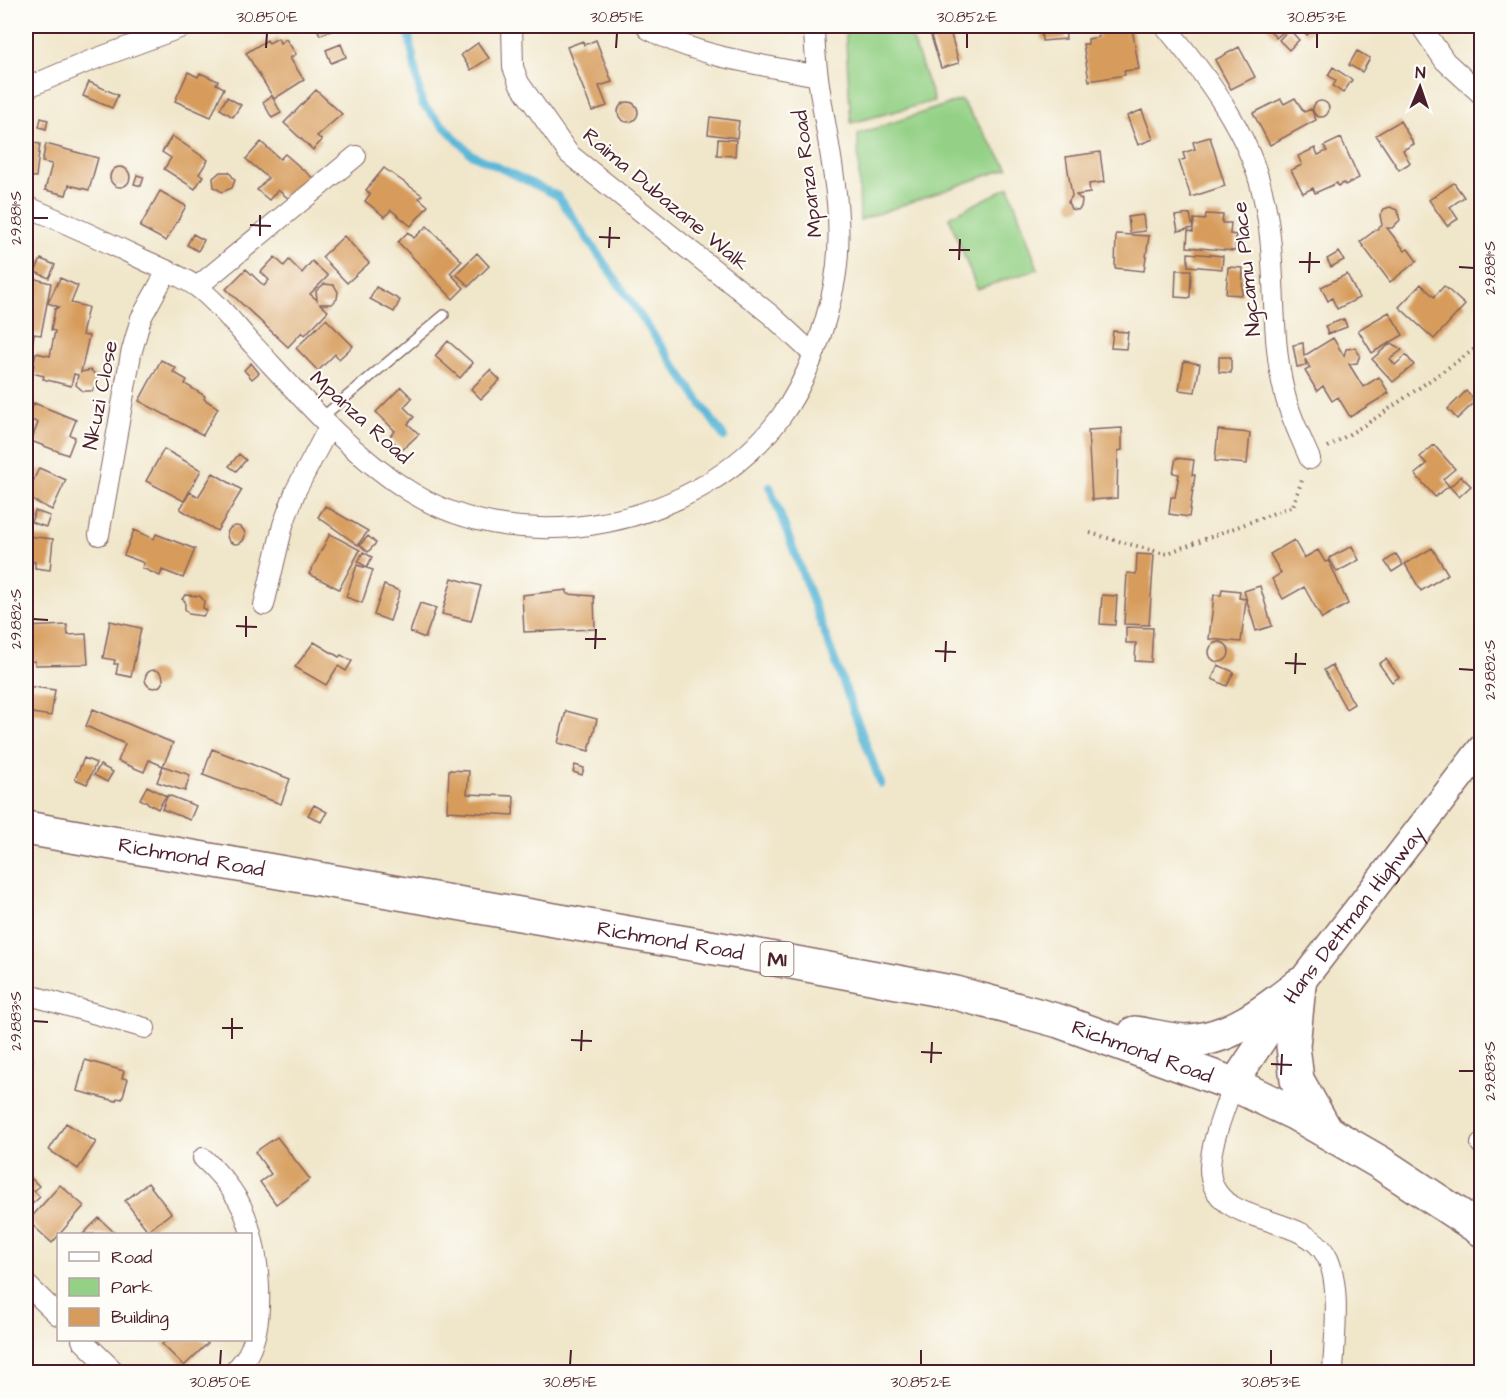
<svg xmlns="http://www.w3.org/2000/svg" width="1507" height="1398" font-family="'Architects Daughter',sans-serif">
  <rect width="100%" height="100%" fill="#fdfcf7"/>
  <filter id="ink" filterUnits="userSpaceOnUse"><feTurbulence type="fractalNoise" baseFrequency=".0167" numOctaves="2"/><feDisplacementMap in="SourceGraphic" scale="12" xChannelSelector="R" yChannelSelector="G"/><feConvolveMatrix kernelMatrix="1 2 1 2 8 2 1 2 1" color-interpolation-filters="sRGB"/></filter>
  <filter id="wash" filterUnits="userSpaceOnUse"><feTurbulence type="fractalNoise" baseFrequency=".008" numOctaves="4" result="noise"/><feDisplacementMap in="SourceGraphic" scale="24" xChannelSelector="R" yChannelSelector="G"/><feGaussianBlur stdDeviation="1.35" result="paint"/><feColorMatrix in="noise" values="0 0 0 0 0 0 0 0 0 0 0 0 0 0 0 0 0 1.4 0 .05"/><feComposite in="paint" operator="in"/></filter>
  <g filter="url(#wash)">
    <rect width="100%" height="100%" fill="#f0e6ca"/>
    <path fill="#94d186" stroke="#6f7858" stroke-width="1.5" d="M845 26H908L934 101 851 123Z
      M961 100 1008 168 860 220 858 134Z
      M1009 187 1038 269 977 289 949 217Z"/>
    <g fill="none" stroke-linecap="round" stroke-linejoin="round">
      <path stroke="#58b6d7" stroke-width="8" d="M407 26 422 104 471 154 558 196 724 437
        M770 487 881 784"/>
    </g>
    <g id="blocks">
      <path fill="#d79c5c" d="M316 26H337L338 28 320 35Z
        M1041 26H1065L1066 39 1042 41Z
        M1114 26 1115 31 1132 28 1139 69 1124 71 1125 75 1089 81 1083 44H1088V39L1099 37 1097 28Z
        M1266 26H1287L1288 28 1276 38Z
        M1298 26H1317L1307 35Z
        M1289 29 1299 40 1289 50 1279 40Z
        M950 31 959 63 941 68 931 36Z
        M278 38 280 43 286 39 296 54 290 58 304 80 274 99 246 53 267 40 269 43Z
        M596 40 612 82 599 86 607 106 592 111 567 47 583 41 584 45Z
        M478 43 489 58 471 70 461 55Z
        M341 44 346 57 331 63 326 50Z
        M1239 47 1255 77 1231 89 1215 60Z
        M1357 51 1370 58 1362 72 1349 65Z
        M1333 67 1352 80 1343 93 1333 86 1336 81 1328 75Z
        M188 72 198 77 200 73 218 81 216 84 224 88 211 117 175 101Z
        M89 82 118 95 112 108 83 96Z
        M316 90 342 114 317 136 322 140 313 150 284 123Z
        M272 96 281 113 272 118 263 102Z
        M227 97 241 105 233 117 220 109Z
        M1295 98 1304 112 1311 109 1316 120 1270 145 1253 113 1281 99 1284 104Z
        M1313 109a8 8 0 1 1 16 0a8 8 0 1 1-16 0Z
        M618 112a10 10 0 1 1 20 0a10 10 0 1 1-20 0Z
        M1142 110 1153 139 1138 145 1127 116Z
        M710 117 739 121 737 138 708 134Z
        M41 118 48 120 46 129 39 127Z
        M1400 121 1414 144 1403 150 1410 163 1399 170 1376 135Z
        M172 136 208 160 199 174 203 176 195 189 164 169 171 158 162 152Z
        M1210 137 1225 186 1191 197 1179 161 1185 159 1183 153 1195 149 1193 142Z
        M1341 138 1359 178 1345 185 1344 183 1338 186 1337 183 1315 193 1313 188 1303 193 1291 170 1302 165 1298 156 1315 148 1318 155 1327 151 1324 146Z
        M718 139 736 140 735 156 717 155Z
        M26 142 40 144 36 177 26 176Z
        M261 142 280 159 285 154 315 180 295 204 278 190 269 200 257 190 268 178 246 159Z
        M46 144 98 158 89 190 69 185 66 195 45 190 52 164 42 162Z
        M1100 152 1104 182 1089 184 1090 193 1076 195 1082 200 1081 207 1078 210 1071 209 1068 202 1072 196 1066 157Z
        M110 177a10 10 0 1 1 20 0a10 10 0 1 1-20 0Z
        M384 168 422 195 419 198 428 206 411 226 391 210 385 217 365 201 370 194 366 190Z
        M220 172H229L235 180 232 188 222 192 214 187 213 178Z
        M137 175 144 177 141 186 134 184Z
        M1454 183 1464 197 1450 207 1458 219 1447 226 1429 200Z
        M160 191 186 206 166 241 140 227Z
        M1390 207 1397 210 1400 220 1392 228H1387L1405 251 1408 249 1417 261 1390 282 1360 242 1382 225 1380 215 1384 209Z
        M1190 214 1193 228 1194 219 1205 220 1206 214 1223 215 1222 223H1231L1230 234 1236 235 1235 251 1187 247 1188 231 1193 232V228L1178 231 1175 216Z
        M1143 215 1145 231 1130 233 1128 217Z
        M427 226 462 261 450 273 464 288 453 299 398 242 408 232 414 238Z
        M193 234 204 240 198 251 187 245Z
        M1116 234 1149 236 1144 271 1115 268Z
        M344 236 369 263 347 283 322 257Z
        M1339 252 1344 260 1331 267 1327 259Z
        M477 253 489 266 469 286 456 274Z
        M1188 253 1223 256 1222 269 1188 266Z
        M275 257 284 266 289 260 302 273 312 261 328 276 310 294 317 300 316 291 324 284 334 285 338 292 337 299 332 304H320L328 311 305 335 302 332 288 347 226 289 246 269 264 286 269 280 261 272Z
        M41 259 55 265 49 278 35 272Z
        M1228 267 1243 268 1242 295 1226 294Z
        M1176 270H1191L1190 298 1175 297Z
        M1347 274 1359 298 1337 309 1332 298 1328 301 1321 287Z
        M28 277 51 283 41 335 34 334 29 362H26V285Z
        M60 278 78 286 71 303 88 307 82 335 89 336 81 372 91 370 97 377 98 385 92 391H83L76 385 78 375 74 374 71 386 43 379 44 376 32 373 36 353 50 356 55 331 51 330 55 309 59 307 48 303Z
        M1421 284 1434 297 1444 286 1465 305 1434 339 1399 307Z
        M376 287 400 300 394 312 370 299Z
        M1389 312 1403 335 1372 353 1358 330Z
        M326 319 353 346 339 359 335 354 318 371 296 348Z
        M1344 319 1347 327 1328 334 1325 326Z
        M1113 331 1128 332 1126 349 1111 348Z
        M1333 338 1344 356 1346 349 1355 348 1360 355 1357 363 1349 364 1363 387 1379 377 1389 393 1350 417 1338 397 1332 401 1323 386 1317 391 1305 371 1310 368 1305 359 1306 365 1297 367 1293 345 1303 343 1304 356Z
        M448 341 473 363 460 378 435 356Z
        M1391 343 1402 350 1390 359 1395 365 1406 355 1414 365 1393 382 1372 359Z
        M1219 357H1231V373L1219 372Z
        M161 360 176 368 173 372 187 380 185 384 205 396 204 399 218 408 203 435 139 401Z
        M1184 361 1200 364 1195 392 1179 390Z
        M251 363 259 373 252 379 244 370Z
        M490 370 500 380 481 399 471 389Z
        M401 387 412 398 404 407 414 417 408 424 419 434 402 450 389 437 395 431 376 412Z
        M1466 391 1476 401 1457 419 1448 409Z
        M34 403 76 420 70 435 75 437 68 455 31 441 38 423 28 418Z
        M1122 428V450L1118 451 1117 498 1092 500 1088 430Z
        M1218 430 1250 433 1247 464 1215 461Z
        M1434 445 1455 469 1443 479 1449 486 1435 497 1415 474 1427 464 1420 457Z
        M164 449 201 470 184 501 146 481Z
        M239 454 246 460 236 471 229 466Z
        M1176 458 1194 460 1192 475H1195L1189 517 1169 514 1171 497H1175L1179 474 1173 473Z
        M39 468 66 480 52 510 26 497Z
        M213 473 242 490 217 531 180 509 190 492 198 497Z
        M1461 476 1471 486 1459 497 1450 487Z
        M325 506 368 531 358 545 318 517Z
        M35 511 50 516 46 527 31 522Z
        M227 535a9 9 0 1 1 18 0a9 9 0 1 1-18 0Z
        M134 530 154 539 156 534 195 549 183 578 162 570 160 576 142 568 144 563 124 555Z
        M330 534 360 550 339 589 309 574Z
        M26 536 53 539 50 570 35 568V562L26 561Z
        M368 536 376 543 368 552 360 545Z
        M1294 540 1304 558 1318 550 1325 562 1329 561 1348 604 1322 619 1304 587 1283 599 1272 579 1281 573 1270 554Z
        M1352 546 1359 560 1337 572 1329 558Z
        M1432 548 1448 574 1421 591 1405 564Z
        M363 552 372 557 367 567 358 562Z
        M1137 554 1154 555 1149 625 1124 624 1127 573 1136 574Z
        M1396 554 1403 565 1392 572 1385 562Z
        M357 565 373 570 362 603 346 597Z
        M452 578 481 586 471 621 442 614Z
        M384 585 400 591 390 621 374 615Z
        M1260 586 1272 626 1256 631 1244 591Z
        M1222 589 1240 591 1239 598 1246 599 1241 642 1209 639 1214 595H1221Z
        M567 590V594L594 596 595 629 524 632 522 595Z
        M185 595 200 596 204 601 203 608 207 611 203 616 189 614 185 609V601L182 599Z
        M1102 595 1117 596 1115 625 1100 624Z
        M420 603 436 608 425 638 410 632Z
        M110 621 141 628 131 677 116 674 118 664H114L115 660 103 658Z
        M67 625 68 635 86 634 88 664 35 665V661L26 662V627Z
        M1126 627 1153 628 1151 662 1135 661 1136 643H1126Z
        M1209 652a10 10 0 1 1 20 0a10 10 0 1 1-20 0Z
        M314 642 339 657 341 655 352 661 346 671 338 666 326 685 295 667Z
        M1386 659 1399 677 1392 682 1379 664Z
        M1218 665 1234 672 1227 686 1212 679Z
        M1332 665 1354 704 1346 709 1324 670Z
        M145 679a9 9 0 1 1 18 0a9 9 0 1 1-18 0Z
        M26 686 55 690 51 716 26 712Z
        M93 709 173 743 163 766 149 760 144 772 118 761 125 744 86 726Z
        M566 711 597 719 589 751 558 743Z
        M212 749 290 779 281 804 203 775Z
        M84 758 96 763 87 784 75 779Z
        M100 765 113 772 107 782 94 775Z
        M575 765 584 768 582 775 573 772Z
        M163 766 190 775 185 791 157 782Z
        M449 770 469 771 467 794 514 796 513 815 447 811Z
        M147 786 166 796 158 809 140 799Z
        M168 795 196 806 190 820 162 809Z
        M314 805 327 812 321 822 308 815Z
        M26 1057 32 1058 27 1089H26Z
        M85 1060 124 1071 122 1078 128 1079 122 1099 117 1098 116 1101 77 1091Z
        M66 1123 96 1142 78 1169 49 1150Z
        M277 1137 310 1179 276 1204 260 1182 271 1174 255 1152Z
        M26 1173 39 1186 34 1191 40 1197 31 1205 26 1201Z
        M148 1183 171 1213 148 1231 125 1201Z
        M60 1185 84 1206 52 1243 28 1221Z
        M99 1218 116 1234H83Z
        M167 1340H204L208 1343 184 1366 162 1344Z"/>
    </g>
  </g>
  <g filter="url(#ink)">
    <use href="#blocks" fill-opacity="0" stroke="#846563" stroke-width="1.5"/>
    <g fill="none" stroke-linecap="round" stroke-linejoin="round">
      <g stroke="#846563" stroke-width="12">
        <path id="lane" d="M321 418 444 315"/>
      </g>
      <g stroke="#846563" stroke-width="22">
        <path id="street" d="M512 26 513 67 519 83 569 154 771 315 813 354
          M1165 26C1205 74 1249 132 1263 195 1279 260 1268 330 1285 395 1290 416 1301 438 1310 459
          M1421 26 1445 61 1482 95
          M648 29C700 58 760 64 818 76
          M26 88 87 62 185 26
          M26 206C66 223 105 241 144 260 161 268 182 276 197 287 219 303 237 328 256 348 303 399 349 453 409 491 523 563 700 526 780 418 807 382 825 329 834 285 851 198 815 113 814 26
          M197 287 356 156
          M99 535 131 354 141 318 167 271
          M264 605 283 525 296 490 329 427
          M26 994 145 1028
          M1233 1084C1225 1110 1211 1140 1210 1168 1210 1228 1301 1211 1326 1255 1342 1283 1334 1340 1333 1372
          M1481 1144 1482 1143
          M203 1158C217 1171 228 1183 238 1200 259 1237 268 1316 248 1354 244 1361 238 1367 234 1372
          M26 1284 58 1315
          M82 1340 115 1372"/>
      </g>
      <g stroke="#846563" stroke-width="30">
        <g id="secondary">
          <path id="s1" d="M1233 1084 1299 985 1482 748"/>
        </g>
      </g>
      <g stroke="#846563" stroke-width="36">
        <g id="highway">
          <path id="s2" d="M26 828 738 952 956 993 1059 1021 1233 1084 1294 1113 1379 1162 1482 1230"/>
          <path d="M1299 985 1293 1046 1297 1080 1326 1131"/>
          <path d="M1135 1033C1151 1035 1170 1041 1186 1041 1230 1040 1267 1010 1299 985"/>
        </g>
      </g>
      <path stroke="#846563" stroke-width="4" stroke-dasharray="1.5 4.5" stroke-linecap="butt" d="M1328 447 1376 418 1482 344
        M1090 533 1165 554 1293 506 1303 477"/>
      <use href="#lane" stroke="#fff" stroke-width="9"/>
      <use href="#street" stroke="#fff" stroke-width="20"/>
      <use href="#secondary" stroke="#fff" stroke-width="27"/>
      <use href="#highway" stroke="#fff" stroke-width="33"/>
    </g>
  </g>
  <path fill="none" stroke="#4a1f2b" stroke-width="2" d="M266 48 267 33M616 48 617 33M967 48V33M1317 48V33M33 218H48M250 225 271 226M260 236V215M599 237 620 238M609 248 610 227M949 250H970M959 260 960 239M1299 262H1320M1459 267 1474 268M1309 273 1310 252M33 619 48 620M236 626 257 627M246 637V616M585 639H606M595 649 596 629M935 651 956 652M945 662 946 641M1285 663 1306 664M1459 669 1474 670M1295 674 1296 653M33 1021 48 1022M222 1028H243M232 1039V1018M571 1040 592 1041M581 1051 582 1030M921 1052 942 1053M931 1063 932 1042M1271 1064 1292 1065M1459 1071H1474M1281 1075 1282 1054M220 1365 221 1350M570 1365 571 1350M921 1365V1350M1271 1365V1350"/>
  <g text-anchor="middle" stroke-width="4.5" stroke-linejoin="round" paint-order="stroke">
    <rect fill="#fdfcf7" stroke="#806168" stroke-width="1.5" x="760.5" y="942" width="33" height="34" rx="4.5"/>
    <g font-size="20" font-weight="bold" fill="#4a1f2b">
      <text x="777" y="966">M1</text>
    </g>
    <g font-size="21" fill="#4a1f2b" stroke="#fdfcf7">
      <text transform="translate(807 174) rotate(-97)" y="7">Mpanza Road</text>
      <text transform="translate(666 199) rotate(40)" y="7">Raima Dubazane Walk</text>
      <text transform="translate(1246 269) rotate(-96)" y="7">Ngcamu Place</text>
      <text transform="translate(100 395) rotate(-79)" y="7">Nkuzi Close</text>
      <text transform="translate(361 417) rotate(42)" y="7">Mpanza Road</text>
      <text dy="7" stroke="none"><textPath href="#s2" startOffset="168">Richmond Road</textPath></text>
      <text dy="7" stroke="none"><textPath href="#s1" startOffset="208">Hans Dettman Highway</textPath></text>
      <text dy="7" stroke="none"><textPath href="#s2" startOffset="654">Richmond Road</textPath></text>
      <text dy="7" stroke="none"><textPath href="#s2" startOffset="1140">Richmond Road</textPath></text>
    </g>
  </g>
  <rect width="1507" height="1398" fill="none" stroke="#fdfcf7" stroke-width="66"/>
  <rect x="57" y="1233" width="195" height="108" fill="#fdfcf7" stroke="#b5a4a5" stroke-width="1.5"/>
  <rect x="69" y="1252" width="30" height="9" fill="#ffffff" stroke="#b5a4a5" stroke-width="1.5"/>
  <text x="111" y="1263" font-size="18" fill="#4a1f2b">Road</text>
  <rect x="69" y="1278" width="30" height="18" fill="#94d186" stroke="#b5a4a5" stroke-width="1.5"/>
  <text x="111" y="1293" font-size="18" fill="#4a1f2b">Park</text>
  <rect x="69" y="1308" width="30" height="18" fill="#d79c5c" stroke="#b5a4a5" stroke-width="1.5"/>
  <text x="111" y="1323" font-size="18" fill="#4a1f2b">Building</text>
  <g transform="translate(1420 87) rotate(2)" stroke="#fdfcf7" stroke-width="4.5" paint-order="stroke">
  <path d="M0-4.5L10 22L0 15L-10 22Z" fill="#4a1f2b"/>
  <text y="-9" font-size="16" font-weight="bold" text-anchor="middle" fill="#4a1f2b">N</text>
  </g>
  <rect x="33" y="33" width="1441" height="1332" fill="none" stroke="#4a1f2b" stroke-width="2"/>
  <g font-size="15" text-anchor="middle" fill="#4a1f2b">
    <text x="267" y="22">30.850°E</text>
    <text x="617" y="22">30.851°E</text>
    <text x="967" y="22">30.852°E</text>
    <text x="1317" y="22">30.853°E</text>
    <text transform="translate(16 218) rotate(-90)" y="5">29.881°S</text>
    <text transform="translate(1490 268) rotate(-90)" y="5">29.881°S</text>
    <text transform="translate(16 619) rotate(-90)" y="5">29.882°S</text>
    <text transform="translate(1490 670) rotate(-90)" y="5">29.882°S</text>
    <text transform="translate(16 1021) rotate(-90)" y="5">29.883°S</text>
    <text transform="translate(1490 1071) rotate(-90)" y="5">29.883°S</text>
    <text x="220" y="1387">30.850°E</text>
    <text x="570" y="1387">30.851°E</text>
    <text x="921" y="1387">30.852°E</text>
    <text x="1271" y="1387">30.853°E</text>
  </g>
</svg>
